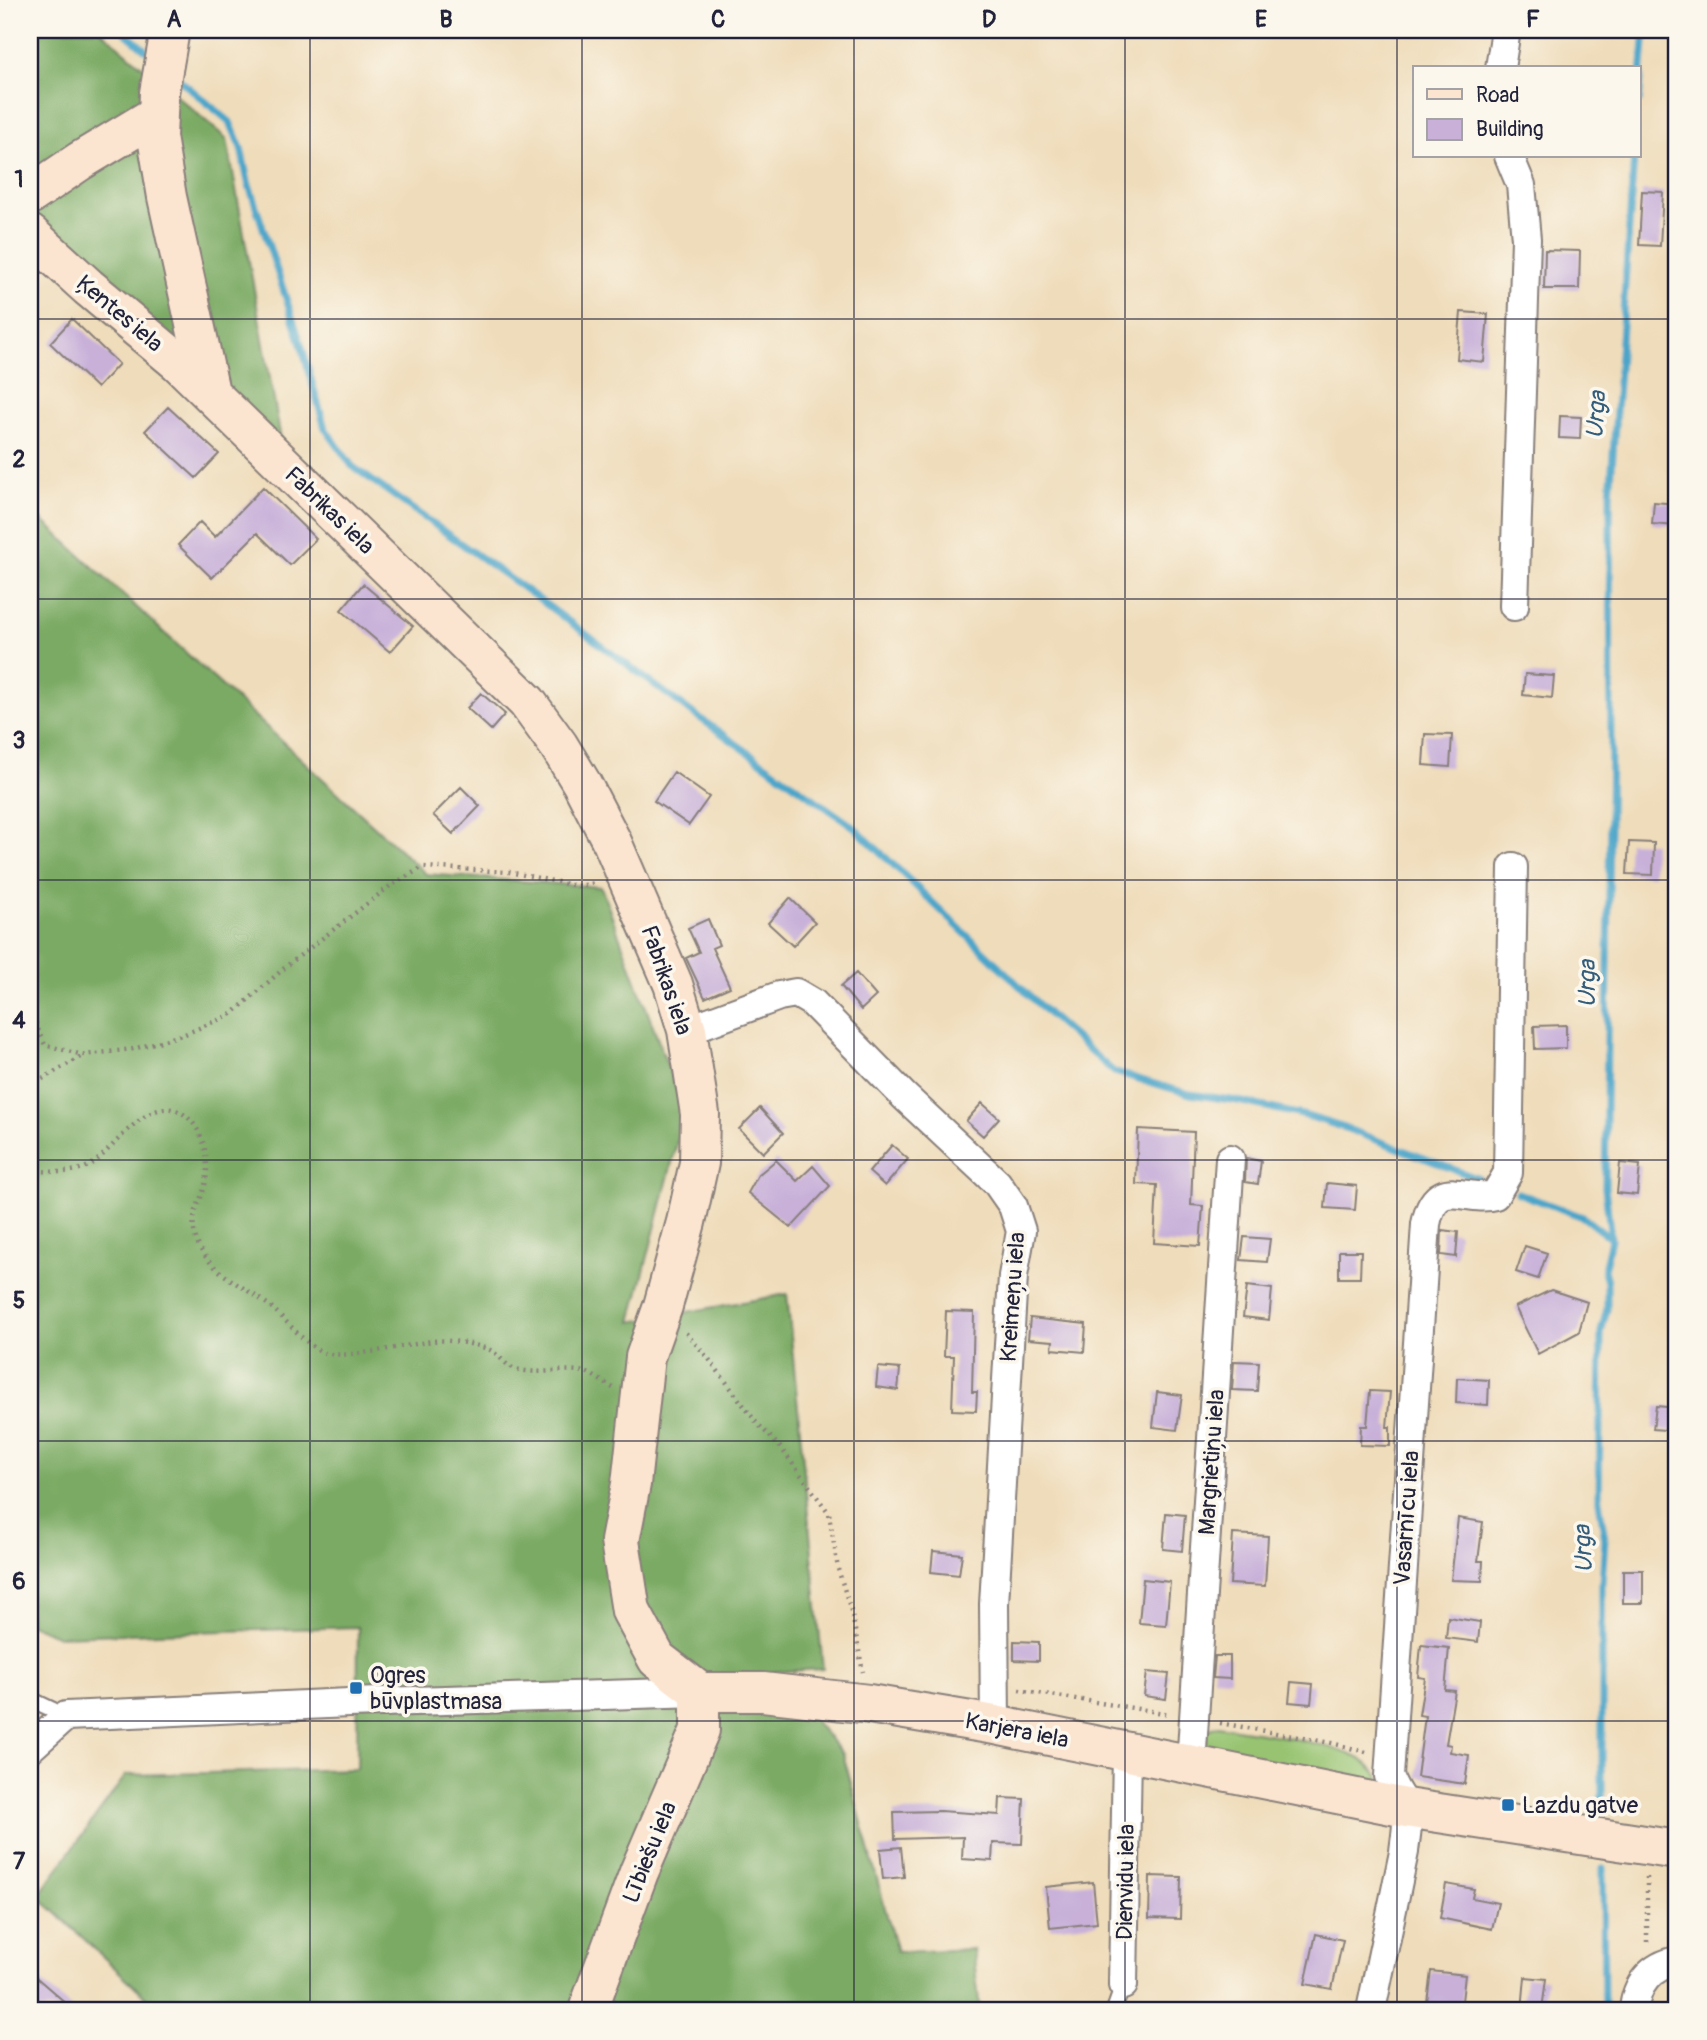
<svg xmlns="http://www.w3.org/2000/svg" width="1707" height="2040" font-family="Pangolin,sans-serif">
  <rect width="100%" height="100%" fill="#fbf7ec"/>
  <filter id="ink" filterUnits="userSpaceOnUse"><feTurbulence type="fractalNoise" baseFrequency=".0143" numOctaves="2"/><feDisplacementMap in="SourceGraphic" scale="14" xChannelSelector="R" yChannelSelector="G"/><feConvolveMatrix kernelMatrix="1 2 1 2 8 2 1 2 1" color-interpolation-filters="sRGB"/></filter>
  <filter id="wash" filterUnits="userSpaceOnUse"><feTurbulence type="fractalNoise" baseFrequency=".00686" numOctaves="4" result="noise"/><feDisplacementMap in="SourceGraphic" scale="28" xChannelSelector="R" yChannelSelector="G"/><feGaussianBlur stdDeviation="1.57" result="paint"/><feColorMatrix in="noise" values="0 0 0 0 0 0 0 0 0 0 0 0 0 0 0 0 0 1.4 0 .05"/><feComposite in="paint" operator="in"/></filter>
  <g filter="url(#wash)">
    <rect width="100%" height="100%" fill="#efdcba"/>
    <path fill="#98c472" stroke="#5d7356" stroke-width="2" d="M1218 1726C1260 1733 1318 1740 1356 1757 1366 1761 1374 1769 1380 1778L1378 1787 1206 1753V1730Z"/>
    <path fill="#7aaa64" stroke="#4e6650" stroke-width="2" d="M30 30H100L227 139 281 439 30 216Z
      M30 509 426 874 601 887 685 1112 631 1322 787 1294 823 1669 772 1672 843 1754 897 1952 973 1949 980 2010H160L38 1896 126 1775 357 1769 358 1627 59 1636 30 1624Z"/>
    <g fill="none" stroke-linecap="round" stroke-linejoin="round">
      <path stroke="#4ba5c9" stroke-width="7" d="M122 30 153 56
        M175 76 230 122 241 148 248 182 302 347 325 428 352 466 536 597 694 714 854 827 1054 1019 1114 1072 1190 1094 1238 1101 1307 1116 1345 1128 1479 1179
        M1639 100 1645 30
        M1518 1193 1583 1217 1611 1239
        M1602 1810V1583L1605 1539 1599 1501 1601 1332 1607 1309V1281L1604 1270 1611 1239 1605 1188 1611 743 1610 496 1634 156
        M1603 1868 1604 2010"/>
    </g>
    <g id="blocks">
      <path fill="#c8b0d9" d="M1642 191 1663 192 1660 246 1639 245Z
        M1545 250 1580 251 1579 289H1544Z
        M1461 312 1488 314 1484 362 1457 359Z
        M72 319 119 364 97 388 50 343Z
        M168 407 219 454 196 478 145 431Z
        M1560 416 1581 417 1580 439 1559 438Z
        M263 487 316 539 290 565 257 533 212 578 178 545 200 522 215 537Z
        M1654 502 1677 504V526L1652 524Z
        M363 584 413 626 390 652 341 610Z
        M1525 674 1554 676 1552 698 1523 695Z
        M481 693 505 714 491 730 467 708Z
        M1425 734 1452 735 1450 767 1423 765Z
        M674 772 709 797 689 825 654 801Z
        M461 787 480 806 453 834 433 815Z
        M1629 842 1654 843 1653 875 1627 874Z
        M790 898 815 922 793 946 768 923Z
        M708 919 719 945 712 948 730 987 705 998 686 958 699 952 688 928Z
        M856 973 876 996 861 1010 841 986Z
        M1566 1025V1048L1535 1049 1534 1026Z
        M982 1103 999 1118 983 1136 966 1121Z
        M760 1108 783 1133 763 1153 739 1129Z
        M1138 1129 1194 1132 1191 1205 1203 1206 1200 1246 1154 1243 1157 1185 1136 1184Z
        M892 1145 908 1159 885 1186 869 1172Z
        M1246 1158 1261 1161 1258 1184 1245 1182Z
        M776 1160 797 1181 813 1166 830 1186 791 1228 748 1193 758 1175Z
        M1620 1163 1640 1165 1637 1195 1617 1193Z
        M1327 1183 1357 1186 1355 1210 1325 1208Z
        M1442 1230 1458 1232 1456 1257 1441 1255Z
        M1244 1237 1270 1239 1267 1262 1241 1260Z
        M1525 1246 1547 1253 1538 1279 1516 1272Z
        M1339 1251H1361L1360 1278H1339Z
        M1247 1286 1272 1289 1269 1320 1243 1317Z
        M1551 1290 1587 1302 1579 1332 1538 1354 1515 1307Z
        M946 1311 974 1312 972 1392H977L976 1411 952 1410 954 1356H944Z
        M1030 1318 1086 1324 1084 1352 1052 1349 1053 1341 1028 1339Z
        M1234 1361 1259 1362 1257 1391 1232 1390Z
        M878 1367 900 1369 898 1390 876 1387Z
        M1457 1378 1489 1380 1488 1405 1456 1403Z
        M1370 1391 1390 1392 1387 1427H1390V1446L1360 1445 1361 1426H1367Z
        M1157 1392 1182 1395 1177 1430 1153 1427Z
        M1656 1406 1677 1408V1431L1653 1429Z
        M1166 1513 1185 1515 1182 1551 1163 1549Z
        M1458 1518 1483 1522 1478 1561H1483L1482 1581 1451 1580Z
        M1233 1534 1268 1536 1265 1586 1230 1584Z
        M933 1551 962 1554 959 1575 931 1572Z
        M1623 1570H1643V1603H1623Z
        M1143 1579 1170 1582 1166 1625 1139 1623Z
        M1448 1617 1480 1622 1478 1642 1446 1638Z
        M1014 1641 1039 1642V1661L1014 1660Z
        M1421 1645 1449 1648 1445 1690 1455 1691 1446 1744 1451 1745 1450 1752 1469 1755 1465 1784 1417 1777 1425 1716 1419 1715 1425 1678 1418 1677Z
        M1215 1656H1230V1679L1213 1678Z
        M1147 1672 1169 1674 1166 1699 1144 1696Z
        M1291 1682 1313 1684 1311 1704 1289 1702Z
        M1000 1798 1024 1799 1022 1844 993 1843 992 1861 962 1859 963 1837 895 1839 894 1812 940 1811 999 1815Z
        M901 1847 904 1877 883 1879 880 1849Z
        M1150 1876 1181 1877 1180 1919 1149 1918Z
        M1093 1882 1097 1923 1050 1928 1046 1887Z
        M1446 1884 1474 1889 1472 1898 1498 1903 1492 1929 1440 1918Z
        M1316 1934 1343 1940 1332 1989 1305 1984Z
        M1431 1971 1465 1975 1461 2010H1426Z
        M30 1972 74 2010H30Z
        M1525 1977 1546 1979 1542 2010H1522Z"/>
    </g>
  </g>
  <g filter="url(#ink)">
    <use href="#blocks" fill-opacity="0" stroke="#887f7a" stroke-width="2"/>
    <g fill="none" stroke-linecap="round" stroke-linejoin="round">
      <g stroke="#887f7a" stroke-width="18">
        <path id="lane" d="M30 1699 66 1716
          M1114 2010 1123 1985"/>
      </g>
      <g stroke="#887f7a" stroke-width="32">
        <path id="street" d="M1500 68 1506 30
          M1509 156 1521 185 1526 239 1514 606
          M687 1030 779 996 796 993 813 1003 905 1097 997 1183 1013 1206 1021 1231 1013 1276 994 1604 995 1725
          M30 1748 66 1716 349 1703 700 1692
          M1191 1765 1230 1159
          M1123 1985 1127 1752
          M1371 2010 1404 1852C1405 1839 1410 1819 1405 1806 1399 1795 1393 1789 1389 1776L1426 1224C1436 1173 1466 1203 1495 1195L1508 1173 1513 867
          M1634 2010C1636 1984 1651 1966 1677 1961"/>
      </g>
      <g stroke="#887f7a" stroke-width="42">
        <path id="secondary" d="M170 30 159 93 157 137 167 197 210 392
          M30 195 80 161 158 114
          M30 234 88 287 178 362 527 702 559 746 582 784 612 842 673 984 687 1030 700 1114 699 1163 686 1222 663 1306 645 1357 631 1484 620 1541 631 1611 657 1659 700 1692
          M700 1692H763L869 1704 995 1725 1406 1808 1677 1850
          M588 2010 639 1872 700 1730V1692"/>
      </g>
      <path stroke="#887f7a" stroke-width="4.5" stroke-dasharray="2 5" stroke-linecap="butt" d="M30 1010 45 1045 83 1055 133 1049 185 1034 232 1014 289 964 390 886 423 867 509 872 577 886 596 883
        M30 1086 82 1056
        M30 1170C50 1172 73 1175 92 1164 113 1150 147 1097 178 1111 202 1122 210 1156 206 1180 203 1199 191 1212 194 1231 201 1270 244 1285 271 1307 287 1321 301 1339 318 1350 337 1363 409 1344 433 1341 449 1339 476 1344 490 1350 498 1354 504 1363 511 1367 534 1377 561 1367 585 1372 594 1375 604 1383 613 1388
        M686 1333 709 1359 756 1422 781 1448 829 1513 838 1569 852 1614 863 1672
        M1019 1690 1170 1714
        M1220 1723 1331 1743 1366 1752
        M1647 1877V1945"/>
      <use href="#lane" stroke="#fff" stroke-width="14"/>
      <use href="#street" stroke="#fff" stroke-width="28"/>
      <use href="#secondary" stroke="#fce5d0" stroke-width="38"/>
    </g>
  </g>
  <path fill="none" stroke="#22223b" stroke-width="2" stroke-opacity="0.55" d="M310 30V2010M582 30V2010M854 30V2010M1125 30V2010M1397 30V2010M30 319H1677M30 599H1677M30 880H1677M30 1160H1677M30 1441H1677M30 1721H1677"/>
  <g fill="#1f6fb2" stroke="#fbf7ec" stroke-width="2.5">
    <rect x="349" y="1681" width="14" height="14" rx="3.5"/>
    <rect x="1501" y="1798" width="14" height="14" rx="3.5"/>
  </g>
  <g text-anchor="middle" stroke-width="7" stroke-linejoin="round" paint-order="stroke">
    <g font-size="23" fill="#22223b" stroke="#fbf7ec">
      <text transform="translate(120 313) rotate(40)" y="8">Ķentes iela</text>
      <text transform="translate(330 510) rotate(44)" y="8">Fabrikas iela</text>
      <text transform="translate(667 980) rotate(71)" y="8">Fabrikas iela</text>
      <text transform="translate(1012 1297) rotate(-86)" y="8">Kreimeņu iela</text>
      <text transform="translate(1211 1462) rotate(-86)" y="8">Margrietiņu iela</text>
      <text transform="translate(1406 1518) rotate(-86)" y="8">Vasarnīcu iela</text>
      <text transform="translate(1017 1730) rotate(11)" y="8">Karjera iela</text>
      <text transform="translate(649 1852) rotate(-68)" y="8">Lībiešu iela</text>
      <text transform="translate(1125 1882) rotate(-89)" y="8">Dienvidu iela</text>
    </g>
    <g font-size="23" fill="#22223b" stroke="#fbf7ec" text-anchor="start">
      <text x="370" y="1683">Ogres<tspan x="370" dy="26">būvplastmasa</tspan></text>
      <text x="1522" y="1813">Lazdu gatve</text>
    </g>
    <g font-size="24" font-style="italic" fill="#345d7b" stroke="#fbf7ec">
      <text transform="translate(1596 415) rotate(-86)" y="8">Urga</text>
      <text transform="translate(1587 984) rotate(-90)" y="8">Urga</text>
      <text transform="translate(1583 1549) rotate(-93)" y="8">Urga</text>
    </g>
  </g>
  <rect width="1707" height="2040" fill="none" stroke="#fbf7ec" stroke-width="77"/>
  <rect x="1413" y="66" width="228" height="91" fill="#fbf7ec" stroke="#a4a2a5" stroke-width="2"/>
  <rect x="1427" y="89" width="35" height="10" fill="#fce5d0" stroke="#a4a2a5" stroke-width="2"/>
  <text x="1476" y="102" font-size="21" fill="#22223b">Road</text>
  <rect x="1427" y="119" width="35" height="21" fill="#c8b0d9" stroke="#a4a2a5" stroke-width="2"/>
  <text x="1476" y="136" font-size="21" fill="#22223b">Building</text>
  <rect x="38" y="38" width="1630" height="1964" fill="none" stroke="#22223b" stroke-width="2.5"/>
  <g font-size="23" text-anchor="middle" font-weight="bold" fill="#22223b">
    <text x="174" y="27">A</text>
    <text x="446" y="27">B</text>
    <text x="718" y="27">C</text>
    <text x="989" y="27">D</text>
    <text x="1261" y="27">E</text>
    <text x="1533" y="27">F</text>
    <text x="19" y="187">1</text>
    <text x="19" y="467">2</text>
    <text x="19" y="748">3</text>
    <text x="19" y="1028">4</text>
    <text x="19" y="1308">5</text>
    <text x="19" y="1589">6</text>
    <text x="19" y="1869">7</text>
  </g>
</svg>
